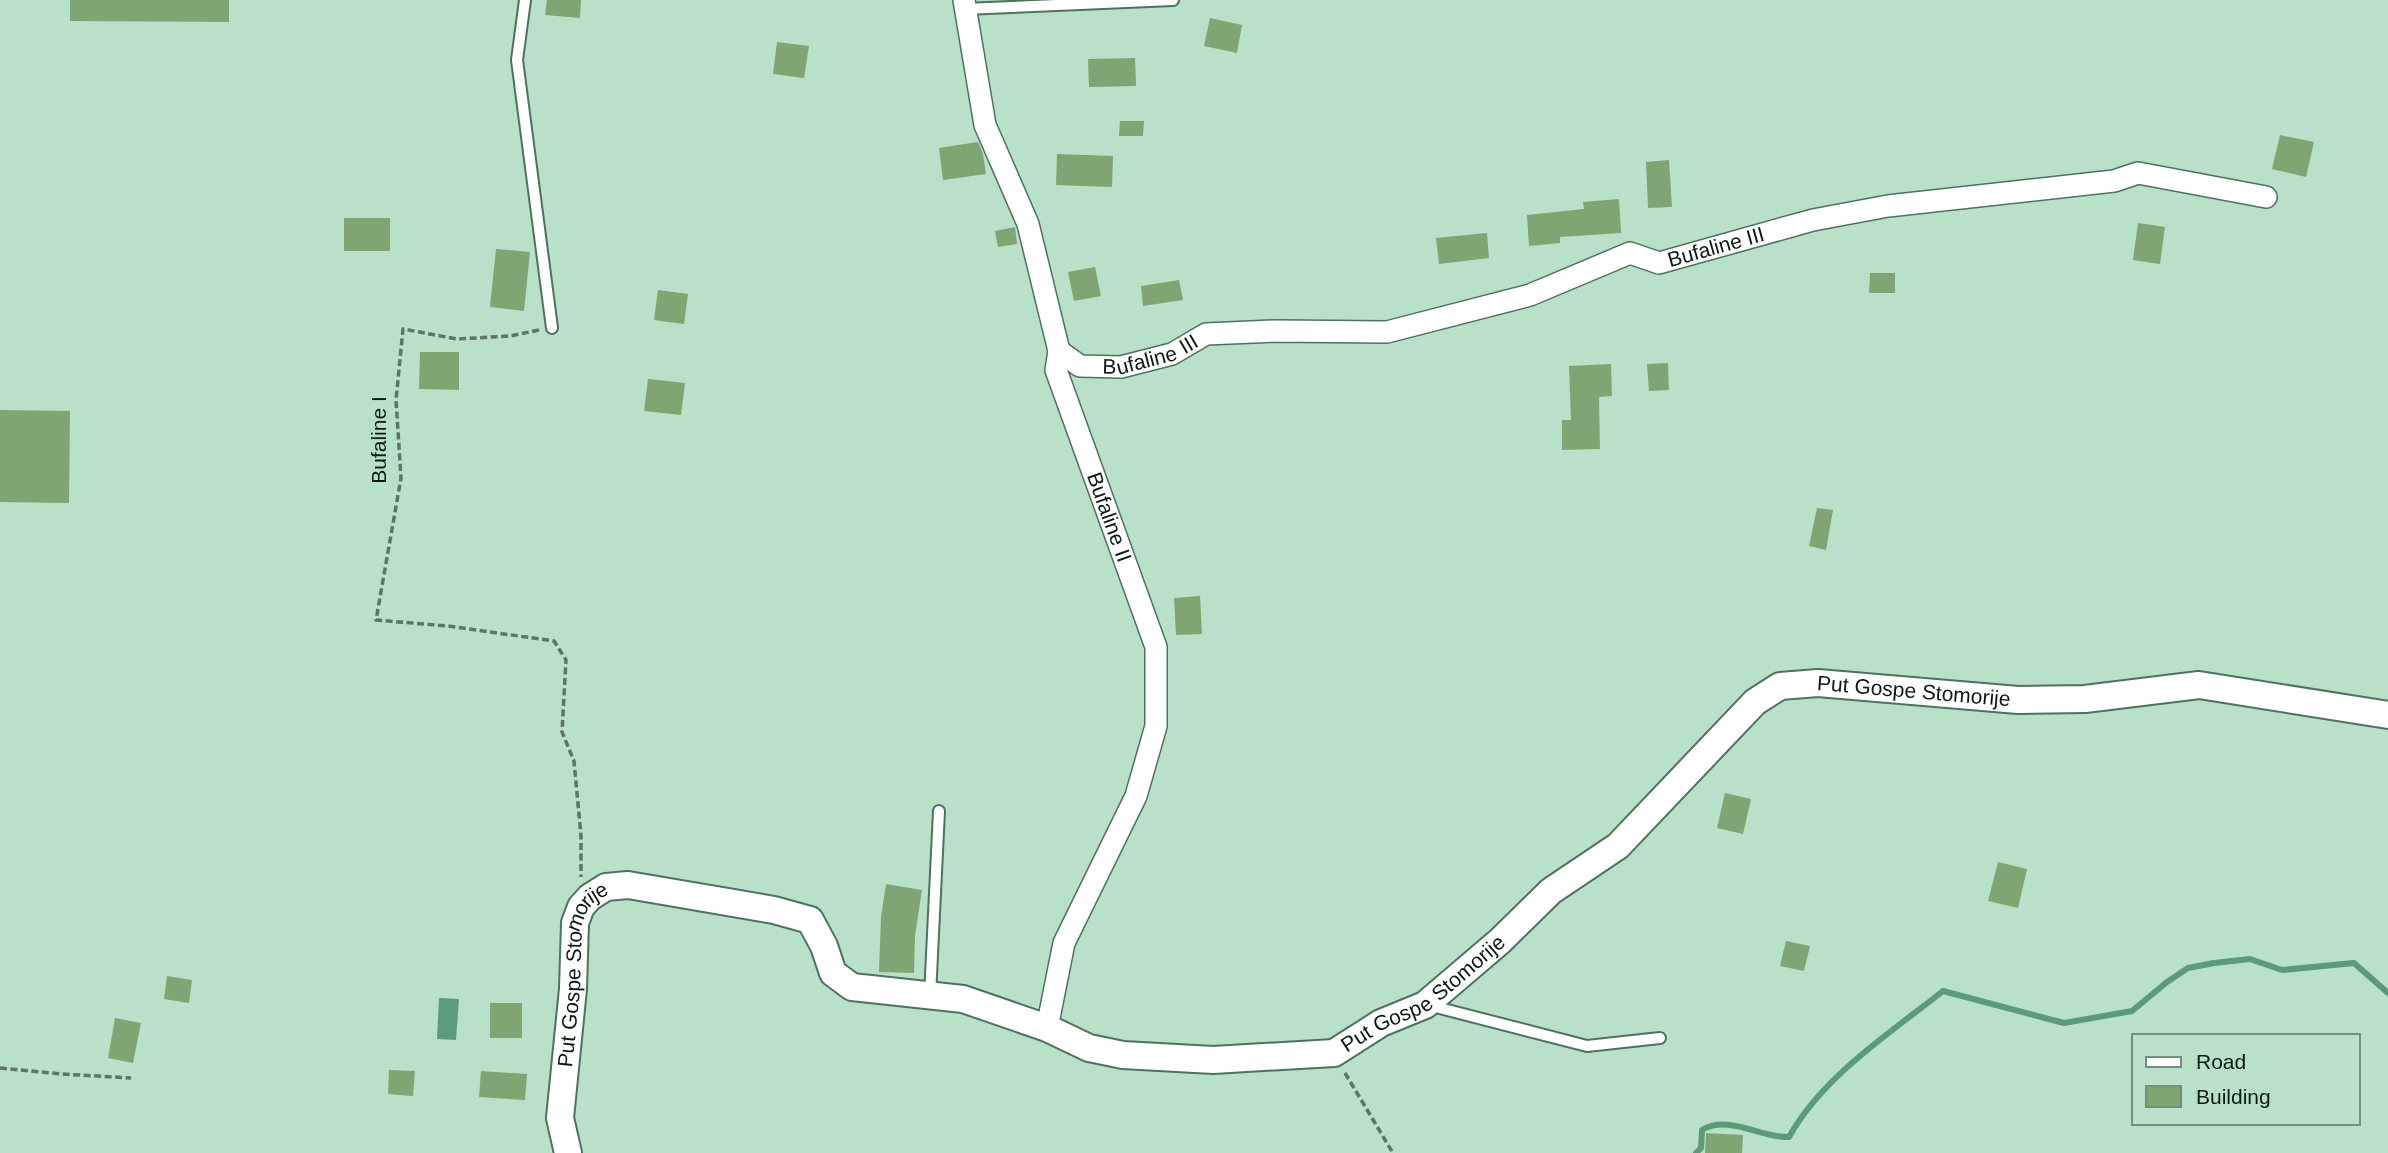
<svg xmlns="http://www.w3.org/2000/svg" width="2388" height="1153" font-family="Arial,sans-serif">
	<style>
		.water { fill: #5c9b78 }
		.lines { fill: none; stroke-linecap: round; stroke-linejoin: round }
		.stream { stroke: #5c9b78; stroke-width: 6 }
		.building { fill: #7ea572 }
		.service-casing { stroke: #4e725d; stroke-width: 14 }
		.minor-casing { stroke: #4e725d; stroke-width: 24 }
		.tertiary-casing { stroke: #4e725d; stroke-width: 30 }
		.path { stroke: #5b7566; stroke-width: 3.5; stroke-dasharray: 7 3.5; stroke-linecap: butt }
		.service { stroke: #fff; stroke-width: 10 }
		.minor { stroke: #fff; stroke-width: 21 }
		.tertiary { stroke: #fff; stroke-width: 26 }
		.labels { text-anchor: middle; stroke-width: 5; stroke-linejoin: round; paint-order: stroke }
		.street-label { font-size: 21px; fill: #0a1911; stroke: #b9e0c8 }
	</style>
	<rect width="100%" height="100%" fill="#b9e0c8"/>
	<path class="water" d="M439,998L459,999L456,1040L437,1039Z"/>
	<g class="lines">
		<path class="stream" d="M1696,1153L1701,1148L1702,1130C1728,1114 1761,1138 1789,1137C1823,1076 1889,1034 1943,991L2064,1023L2132,1011L2167,982L2188,968L2214,963L2250,959L2282,970L2354,963L2388,993"/>
	</g>
	<path class="building" d="M70,0H229V22L70,21Z
		M547,0H581L580,18L545,15Z
		M1210,18L1242,25L1237,53L1204,46Z
		M777,42L809,46L804,78L773,74Z
		M1135,58L1136,86L1089,87L1088,59Z
		M1120,121H1144L1143,136H1119Z
		M2280,135L2314,142L2306,177L2272,169Z
		M978,142L983,154L986,174L943,180L939,148Z
		M1057,154L1113,156L1112,187L1056,185Z
		M1669,160L1672,207L1648,208L1646,162Z
		M1619,199L1621,233L1560,237V243L1529,246L1527,215L1584,209L1583,202Z
		M344,218H390V251H344Z
		M2138,223L2165,227L2160,264L2133,260Z
		M1015,227L1017,244L998,247L995,231Z
		M1487,233L1489,258L1439,264L1436,238Z
		M496,249L530,252L524,311L490,307Z
		M1095,267L1101,296L1074,301L1068,272Z
		M1870,273H1895V293H1869Z
		M1179,280L1183,300L1143,306L1141,286Z
		M658,290L688,294L684,324L654,320Z
		M420,352H459V390L419,389Z
		M1668,363L1669,390L1649,391L1647,364Z
		M1611,364L1612,396L1599,397L1600,449L1562,450V420H1571L1569,366Z
		M648,379L685,383L681,415L644,411Z
		M0,410L70,411L69,503L0,502Z
		M1817,508L1833,510L1826,550L1809,546Z
		M1200,596L1202,634L1176,635L1174,598Z
		M1725,793L1751,799L1743,834L1717,828Z
		M1998,862L2027,869L2018,908L1988,901Z
		M886,884L922,890L915,936L914,973L879,972L881,917Z
		M1786,941L1810,946L1804,971L1780,966Z
		M167,976L192,980L189,1003L164,999Z
		M490,1003H522V1038H490Z
		M115,1018L141,1023L133,1063L108,1058Z
		M389,1070L415,1071L413,1096L388,1094Z
		M481,1071L527,1074L525,1100L479,1097Z
		M1706,1133L1743,1135L1742,1153H1705Z"/>
	<g class="lines">
		<defs>
			<path id="service" d="M525,0L517,60L552,328
				M964,9L1173,0
				M930,996L939,811
				M1428,1005L1587,1046L1660,1038"/>
			<g id="minor">
				<path id="s1" d="M964,0L985,125L1028,224L1059,351L1056,370L1156,647V726L1136,796L1064,943L1047,1028"/>
				<path id="s2" d="M1059,351L1080,366L1121,367L1172,354L1206,334L1275,331L1387,332L1530,295L1630,253L1659,263L1813,220L1888,206L2114,181L2138,173L2266,197"/>
			</g>
			<g id="tertiary">
				<path id="s3" d="M568,1153L560,1118L573,989L575,923L581,907L590,897L606,887L628,885L774,910L810,920L824,946L833,973L852,987L963,999L1047,1028L1089,1048L1123,1055L1213,1060L1334,1053L1381,1023L1425,1005L1500,941L1551,891L1618,846L1755,702L1780,686L1818,683L2018,700L2085,699L2199,685L2388,715"/>
			</g>
		</defs>
		<use href="#service" class="service-casing"/>
		<use href="#minor" class="minor-casing"/>
		<use href="#tertiary" class="tertiary-casing"/>
		<path class="path" d="M539,330L510,336L457,339L403,329L396,400L401,478L376,620L448,626L554,641L566,660L562,732L574,761L581,836V877
			M0,1068L62,1074L131,1078
			M1345,1073L1393,1153"/>
		<use href="#service" class="service"/>
		<use href="#minor" class="minor"/>
		<use href="#tertiary" class="tertiary"/>
	</g>
	<g class="labels">
		<g class="street-label">
			<text dy="7" stroke="none"><textPath href="#s2" startOffset="686">Bufaline III</textPath></text>
			<text dy="7" stroke="none"><textPath href="#s2" startOffset="98">Bufaline III</textPath></text>
			<text transform="translate(379 440) rotate(-90)" y="7">Bufaline I</text>
			<text dy="7" stroke="none"><textPath href="#s1" startOffset="541">Bufaline II</textPath></text>
			<text dy="7" stroke="none"><textPath href="#s3" startOffset="1780">Put Gospe Stomorije</textPath></text>
			<text dy="7" stroke="none"><textPath href="#s3" startOffset="184">Put Gospe Stomorije</textPath></text>
			<text dy="7" stroke="none"><textPath href="#s3" startOffset="1171">Put Gospe Stomorije</textPath></text>
		</g>
	</g>
	<rect x="2132" y="1034" width="228" height="91" fill="#b9e0c8" stroke="#73907f" stroke-width="2"/>
	<rect x="2146" y="1057" width="35" height="10" fill="#ffffff" stroke="#73907f" stroke-width="2"/>
	<text x="2196" y="1069" font-size="21" fill="#0a1911">Road</text>
	<rect x="2146" y="1086" width="35" height="21" fill="#7ea572" stroke="#73907f" stroke-width="2"/>
	<text x="2196" y="1104" font-size="21" fill="#0a1911">Building</text>
</svg>
